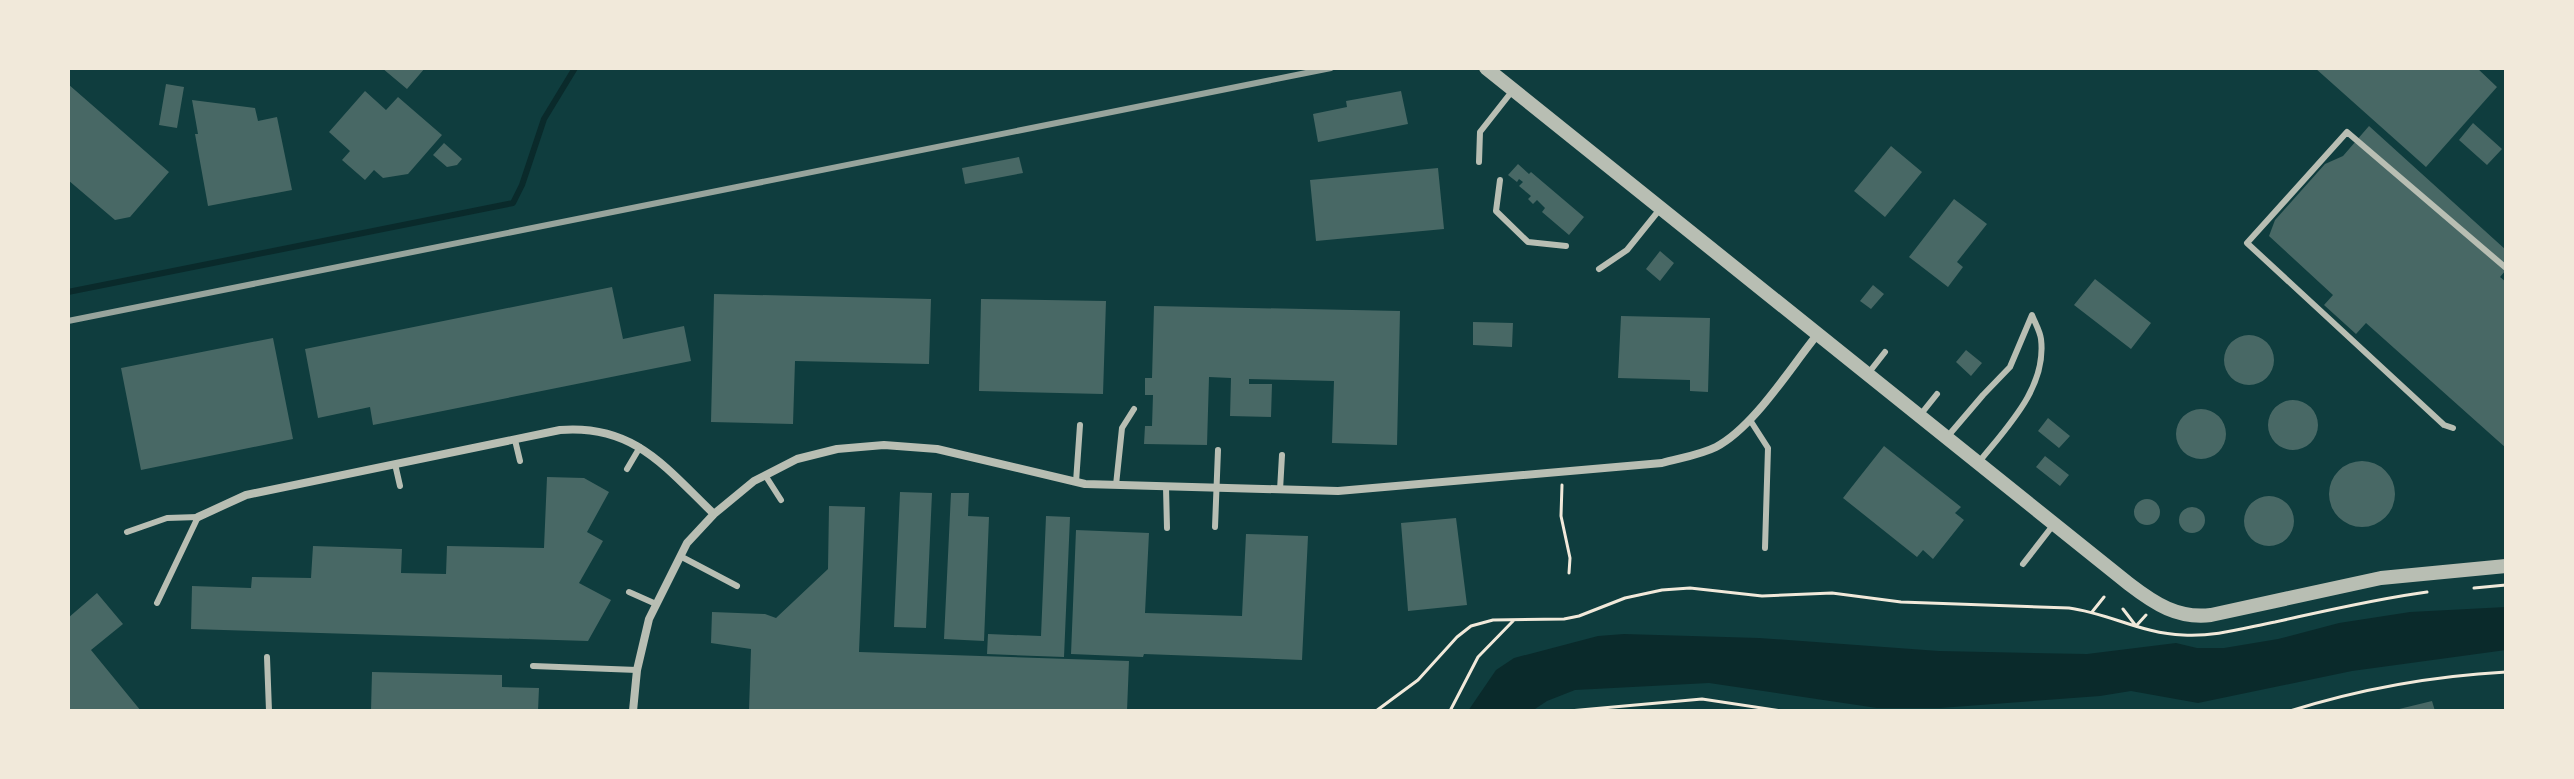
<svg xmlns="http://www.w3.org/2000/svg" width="2574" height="779" font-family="'Titillium Web',sans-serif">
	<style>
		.water { fill: #0a2a2b }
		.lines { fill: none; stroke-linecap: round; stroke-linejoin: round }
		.stream { stroke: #0a2a2b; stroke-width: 6 }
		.building { fill: #486865 }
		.path { stroke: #f1e9da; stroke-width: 3 }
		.service { stroke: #b8beb3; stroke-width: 6 }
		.minor { stroke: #b8beb3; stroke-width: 8 }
		.tertiary { stroke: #b8beb3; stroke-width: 14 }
		.rail { stroke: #97a49c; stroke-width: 6 }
	</style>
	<rect width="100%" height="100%" fill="#0f3d3e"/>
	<path class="water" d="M2506,607V650L2352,671L2198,703L2131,691L2100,696L1940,708H1877L1709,683L1575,690L1547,701L1532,711H1468L1496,670L1514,658L1598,636L1624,634L1759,638L1939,651L2087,654L2176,643L2197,648H2224L2278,639L2339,623L2410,612Z"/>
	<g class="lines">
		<path class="stream" d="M68,292L513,203L522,185L544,119L575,68"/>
	</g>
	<path class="building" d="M382,68H425L407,89Z
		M2315,68H2477L2497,87L2426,167Z
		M68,84L169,172L130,217L115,220L68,180Z
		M166,84L184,87L177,128L159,125Z
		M365,91L386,110L398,97L442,135L408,174L383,178L374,170L365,180L342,160L350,151L329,132Z
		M1401,91L1408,124L1318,142L1313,114L1347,107L1346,101Z
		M192,100L255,108L258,121L277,117L292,190L208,206L195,134H198Z
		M2473,123L2502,149L2487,165L2459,140Z
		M2369,126L2506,250V270L2500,277L2506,282V448L2366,323L2356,334L2324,305L2333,295L2269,236L2275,220L2325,164L2343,156Z
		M444,143L462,159L457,165L447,167L433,155Z
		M1891,146L1922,172L1885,217L1854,191Z
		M1019,157L1023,173L965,184L962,168Z
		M1518,164L1529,174L1531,172L1584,217L1569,235L1542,212L1545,208L1537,200L1533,204L1528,199L1531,196L1519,186L1523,182L1519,179L1517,182L1508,175Z
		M1438,168L1444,229L1316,241L1310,180Z
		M1954,199L1987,224L1957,262L1963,267L1948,287L1909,257Z
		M1660,251L1674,263L1660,281L1646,269Z
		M2095,279L2151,323L2131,349L2074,305Z
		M1873,285L1884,294L1871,309L1860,301Z
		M612,287L623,339L684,326L691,361L373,425L370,407L318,418L305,349Z
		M714,294L931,299L929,364L795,361L793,424L711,422Z
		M981,299L1106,301L1103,394L979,391Z
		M1154,306L1400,311L1397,445L1332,443L1334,381L1249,379V384H1272L1271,417L1230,416L1231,378L1209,377L1207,445L1144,444L1145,426H1152L1153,395H1145V378H1152Z
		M1621,316L1710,318L1708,392L1690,391V380L1618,378Z
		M1473,322L1513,323L1512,347L1473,345Z
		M2224 360a25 25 0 1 1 50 0a25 25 0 1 1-50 0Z
		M273,338L293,439L141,470L121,368Z
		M1966,350L1982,363L1971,376L1956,362Z
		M2268 425a25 25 0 1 1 50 0a25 25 0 1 1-50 0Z
		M2176 434a25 25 0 1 1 50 0a25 25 0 1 1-50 0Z
		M2048,418L2070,436L2059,448L2038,431Z
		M1884,446L1961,507L1955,513L1964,520L1933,559L1923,550L1917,557L1843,498Z
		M2045,456L2069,475L2060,486L2036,467Z
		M2329 494a33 33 0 1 1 66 0a33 33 0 1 1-66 0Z
		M547,477L584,478L609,492L587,532L603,541L579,583L611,600L588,641L191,629L192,586L251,588L252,577L311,578L313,546L402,549L401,573L446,574L447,546L544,548Z
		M900,492L932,493L926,628L894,627Z
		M951,493H969L968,516L989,517L984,641L944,639Z
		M2244 521a25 25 0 1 1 50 0a25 25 0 1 1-50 0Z
		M2134 512a13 13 0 1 1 26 0a13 13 0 1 1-26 0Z
		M829,506L865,507L859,652L1129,661L1127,711H749L751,649L711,643L712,612L765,614L776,618L828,569Z
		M2179 520a13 13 0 1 1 26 0a13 13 0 1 1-26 0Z
		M1046,516L1070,517L1064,657L987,654L988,634L1041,636Z
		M1456,518L1467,605L1408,611L1401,523Z
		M1076,530L1149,533L1145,613L1242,616L1246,534L1308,536L1302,660L1144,654L1143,657L1071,654Z
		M97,593L123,624L91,650L141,711H68V618Z
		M372,672L502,675V687L539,688L538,711H371Z
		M2432,701L2435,711H2395V710Z"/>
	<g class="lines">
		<path class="path" d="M1562,485L1561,516L1570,558L1569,573
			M2474,588L2506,585
			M2123,609L2136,626L2146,615
			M2092,612L2104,597
			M1376,711L1418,680L1457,637L1471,626L1493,620L1564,619L1579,616L1625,598L1662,590L1690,588L1762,596L1832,593L1901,602L2069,608C2108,613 2143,634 2183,635C2214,637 2244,628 2275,622C2325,611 2375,599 2427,592
			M1450,711L1478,657L1514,620
			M1569,711L1702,699L1781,711
			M2290,711C2360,689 2433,676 2506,672"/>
		<path class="service" d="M1479,162L1480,132L1513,90
			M1500,180L1496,211L1528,242L1566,246
			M1599,269L1627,250L1660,209
			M1867,375L1885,352
			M1921,414L1937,394
			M1750,420L1768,448L1765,548
			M2453,428L2444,425L2247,243L2347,132L2506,268
			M1948,436L1983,395L2010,367L2032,315C2035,323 2040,331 2041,339C2047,388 2006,428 1979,462
			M515,440L520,461
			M395,464L400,486
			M627,469L640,447
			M765,475L781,500
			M1076,482L1080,425
			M1116,485L1122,428L1134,409
			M1166,487L1167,528
			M1280,490L1282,455
			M1215,527L1218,450
			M127,532L167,518L198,517L157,603
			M680,556L737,586
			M2023,564L2054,524
			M629,592L656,604
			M267,657L269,711
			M533,666L637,670"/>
		<path class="minor" d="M198,517L246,495L560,430C634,424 665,467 714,514
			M633,711L637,670L649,619L687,543L714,514L754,481L797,459L837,449L884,445L937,449L1085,484L1338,491L1662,463C1680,458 1700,455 1716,447C1754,427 1790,368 1817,335"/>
		<path class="tertiary" d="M1486,68L2129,584C2155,604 2178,619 2211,615L2381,578L2506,566"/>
		<path class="rail" d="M68,321L1331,68"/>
	</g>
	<rect width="2574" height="779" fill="none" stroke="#f1e9da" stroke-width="140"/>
</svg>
